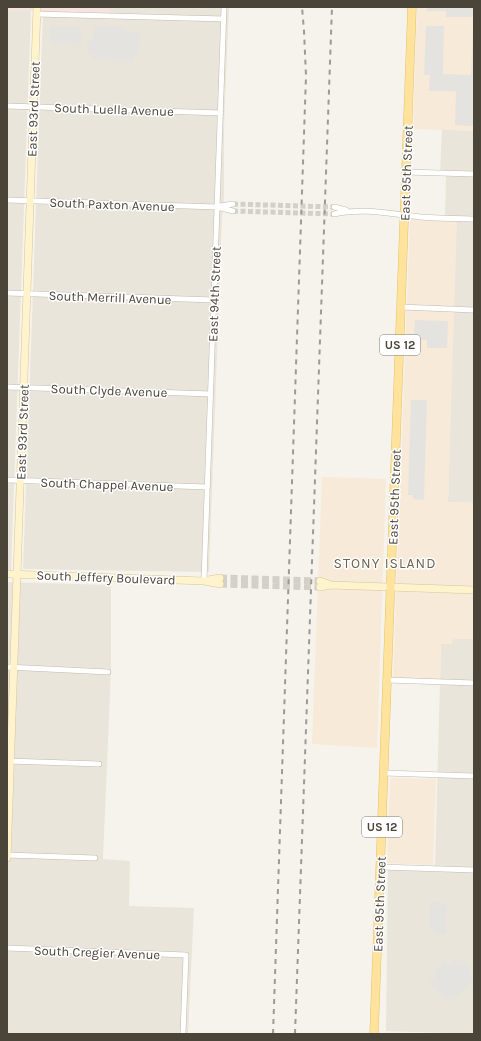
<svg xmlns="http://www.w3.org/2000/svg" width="481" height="1041" font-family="Karla,sans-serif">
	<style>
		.residential { fill: #eae5da }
		.commercial { fill: #f7ead8 }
		.medical { fill: #f6e3e0 }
		.parking { fill: #e5e3e0 }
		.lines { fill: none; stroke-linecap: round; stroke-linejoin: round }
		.street-tunnel { stroke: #d4d0c8; stroke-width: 5; stroke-dasharray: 5 2.5; stroke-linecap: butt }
		.secondary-tunnel { stroke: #d4d0c8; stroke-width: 7; stroke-dasharray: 7 3.5; stroke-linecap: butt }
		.street-casing { stroke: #c2bbae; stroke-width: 6 }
		.secondary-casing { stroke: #d6c79b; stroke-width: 8 }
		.primary-casing { stroke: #e6c16a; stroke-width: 9 }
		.street { stroke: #fff; stroke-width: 5 }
		.secondary { stroke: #fff3cd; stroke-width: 7 }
		.primary { stroke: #ffe39c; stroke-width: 8 }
		.rail { stroke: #9a9a9a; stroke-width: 2; stroke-dasharray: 5 5; stroke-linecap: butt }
		.labels { text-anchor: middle; stroke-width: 3; stroke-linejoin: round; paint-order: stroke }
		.shield { fill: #fff; stroke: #817c74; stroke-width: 1 }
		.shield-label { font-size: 12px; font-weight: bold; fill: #4b4439 }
		.street-label { font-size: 13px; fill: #4b4439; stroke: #fff }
		.neighbourhood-label { font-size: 14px; letter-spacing: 1px; fill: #6e6250; stroke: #fff }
	</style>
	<rect width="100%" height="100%" fill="#f6f3ec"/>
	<path class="residential" d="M110,7H229L224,126V197L222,218L209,572L23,569L43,11L110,13Z
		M7,10H31L11,570H7Z
		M442,129L474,131V503L448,502L453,321L445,218L446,175H440Z
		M7,582L111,585V669L103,859L130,861L129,906L194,908L188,1034H7Z
		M454,639H474V1034L386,1031L388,866L435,867L441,643Z"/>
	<path class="commercial" d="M417,7H474V131L413,129Z
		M410,218L457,219L448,502L474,503V639H454L451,644H441L440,680L393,679Z
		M322,477L386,479L377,748L312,744Z
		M390,778L436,779L433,865L387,863Z"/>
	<path class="medical" d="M7,7H110V13L7,10Z"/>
	<path class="parking" d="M427,7H474V17H446V11H427Z
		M50,25L81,27V44L50,43Z
		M94,26L125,27V31L140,32L139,55H134V61L92,59V54H87L88,40H93Z
		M426,26H444L443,74L471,75L473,28H474V125L473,126L455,125L456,91H429L430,75H424Z
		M415,320L448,321L447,348H427V340L414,339Z
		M411,400H427L424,500L413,499V495H408Z
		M429,903H447L446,934H434V930H429Z
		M455,959L459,963L463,960L471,969L468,973L474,981L453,1000L449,997L445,1000L429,983L436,976L433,972L444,961L448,965Z"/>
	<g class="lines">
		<path class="street-tunnel" d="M233,204L334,207
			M233,211L334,214"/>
		<path class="secondary-tunnel" d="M220,578L320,581
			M220,584L320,587"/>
		<defs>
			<path id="street" d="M36,14L224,19
				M7,106L221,113
				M406,172L474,174
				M7,200L217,207L233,211
				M220,206L233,204
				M334,207L346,210
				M334,214C360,208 386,213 413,216C433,219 454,218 474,219
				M7,293L214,300
				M401,307L474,310
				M7,387L211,394
				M7,480L207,487
				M204,581L224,7
				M7,667L108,672
				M387,680L474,683
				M8,761L99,764
				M384,773L474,776
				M7,855L95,858
				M381,867L474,870
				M7,948L186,955L183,1034"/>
			<path id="secondary" d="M7,574L204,581L220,584
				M208,580L220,578
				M320,581L331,585
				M320,587L331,585L474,590
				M7,858L37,7"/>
			<path id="primary" d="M374,1034L412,7"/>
		</defs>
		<use href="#street" class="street-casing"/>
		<use href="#secondary" class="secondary-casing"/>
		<use href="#primary" class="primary-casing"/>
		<use href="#street" class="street"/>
		<use href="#secondary" class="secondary"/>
		<use href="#primary" class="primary"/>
		<path class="rail" d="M273,1034L306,76L304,31L302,7
			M295,1034L332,7"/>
	</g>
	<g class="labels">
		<g class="shield">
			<rect x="380" y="335" width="40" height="20" rx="3"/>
			<rect x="362" y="817" width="40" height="20" rx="3"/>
		</g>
		<g class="shield-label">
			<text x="400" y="349">US 12</text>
			<text x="382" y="831">US 12</text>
		</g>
		<g class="street-label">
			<text transform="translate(33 109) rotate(-88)" y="5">East 93rd Street</text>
			<text transform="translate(114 109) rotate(2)" y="5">South Luella Avenue</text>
			<text transform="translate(406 173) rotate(-88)" y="5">East 95th Street</text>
			<text transform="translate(112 204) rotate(2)" y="5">South Paxton Avenue</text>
			<text transform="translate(214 294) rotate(-88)" y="5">East 94th Street</text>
			<text transform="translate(110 297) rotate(2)" y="5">South Merrill Avenue</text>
			<text transform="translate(109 390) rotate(2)" y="5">South Clyde Avenue</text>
			<text transform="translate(22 432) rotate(-88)" y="5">East 93rd Street</text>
			<text transform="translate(107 484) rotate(2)" y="5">South Chappel Avenue</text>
			<text transform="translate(394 497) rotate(-88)" y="5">East 95th Street</text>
			<text transform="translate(106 577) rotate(2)" y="5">South Jeffery Boulevard</text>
			<text transform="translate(379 904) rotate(-88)" y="5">East 95th Street</text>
			<text transform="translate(97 952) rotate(2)" y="5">South Cregier Avenue</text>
		</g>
		<g class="neighbourhood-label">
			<text x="385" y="568">STONY ISLAND</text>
		</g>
	</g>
	<rect width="481" height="1041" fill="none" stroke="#4b4439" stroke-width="16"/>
</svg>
